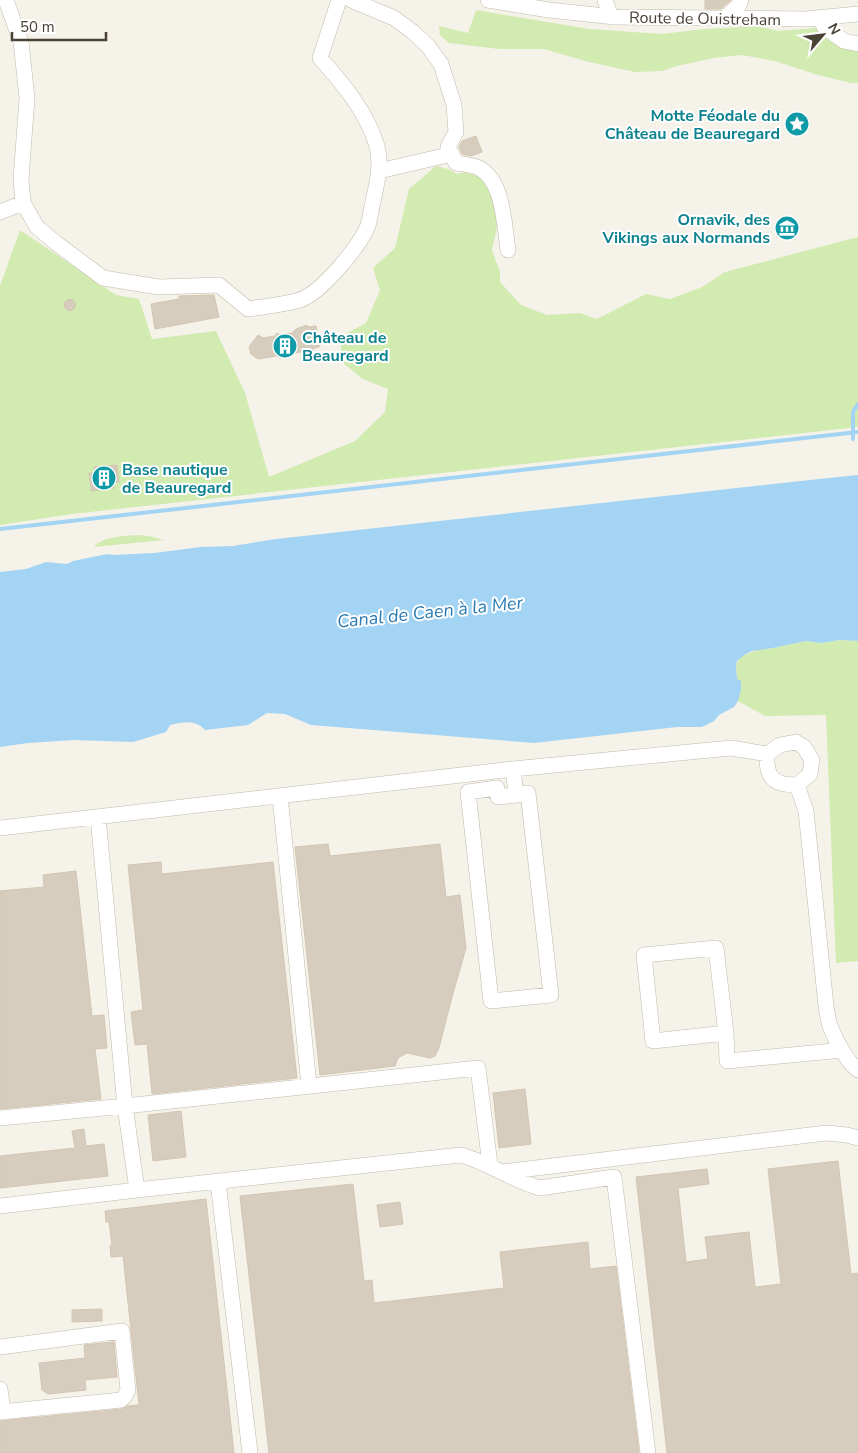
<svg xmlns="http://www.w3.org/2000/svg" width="858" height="1453" font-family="'Nunito Sans',sans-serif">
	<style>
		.green { fill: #d2ebb1 }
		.water { fill: #a4d4f4 }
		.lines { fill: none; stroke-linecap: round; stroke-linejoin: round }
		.stream { stroke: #a4d4f4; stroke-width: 4 }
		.building { fill: #d7cdbe; stroke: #d3c5b1 }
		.minor-casing { stroke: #c1b9ab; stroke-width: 16 }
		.minor { stroke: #fff; stroke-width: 15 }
		.labels { text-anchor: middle; stroke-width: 4; stroke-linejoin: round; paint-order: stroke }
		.street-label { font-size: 16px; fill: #4a4237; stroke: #fff }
		.culture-label { font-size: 16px; font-weight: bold; fill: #0d838f; stroke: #fff; text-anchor: end }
		.water-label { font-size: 18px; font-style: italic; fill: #2a7ab2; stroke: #fff }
	</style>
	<rect width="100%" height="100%" fill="#f5f2ea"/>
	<path class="green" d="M476,10L589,29L662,34L704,29L745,27H762L778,31L815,28L858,51V83H851L818,75L775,61L742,55L714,58L677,66L662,71L635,72L585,61L544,49H499L449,43L440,35L439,26L468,33Z
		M436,166L448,169L457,174L465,172L483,178L489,186L498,218L496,232L492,250L500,272V282L521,305L547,315L580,313L597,319L646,294L670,299L702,287L725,272L858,237V427L72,514L0,525V286L20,230L116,295L139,299L152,339L216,331L245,393L269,477L355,441L385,412L388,389L363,379L344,364L339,337L366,323L380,290L373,268L395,248L409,189Z
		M138,535L149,536L164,540L94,547C103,536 125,536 138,535Z
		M839,640L858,641V961L836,963L826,715L765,716L738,701L741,690L737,679L736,667L739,658L744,655L760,649L773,648L806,641L822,643Z"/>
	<path class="water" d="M858,475V641L839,640L822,643L806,641L773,648L752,651L744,655L737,661L736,667L737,679L741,681V690L738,701L734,707L719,715L714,721L702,727H677L534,743L311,725L285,714L267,713L248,725L205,730C195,719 184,722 170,725L166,732L133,742L74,740L28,743L0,747V572L26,569L46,562L67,564L73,561L107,554L114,555L154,553L201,547L233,546L276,539L819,479Z"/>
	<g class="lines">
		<path class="stream" d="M853,439V412L858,404
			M0,529L858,432"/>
	</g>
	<path class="building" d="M705,0H731L721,9H705Z
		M476,136L482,152L471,156L462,154L459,147L462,141Z
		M214,295L219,317L155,329L151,304L179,299V296Z
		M64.5 305a5.5 5.5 0 1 1 11 0a5.5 5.5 0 1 1-11 0Z
		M307,325V327L316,326L320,345L319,347L314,348L310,355L306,356L300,352L286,354L284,357L280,358L277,356L258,359L251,354L249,347L258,335L263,338L275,336L277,333L280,335L292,333L296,329Z
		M117,465L119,482L113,483L114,488L91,491L89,473H95L94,467Z
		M328,844L330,856L440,844L446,897L460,895L466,948L452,997L439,1048L435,1056L430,1058L407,1053L398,1058L395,1066L320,1075L295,847Z
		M161,862L162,874L273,862L297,1078L152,1094L147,1044L135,1045L131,1012L143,1010L128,865Z
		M76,871L92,1016L104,1015L107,1048L95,1049L101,1099L0,1109V891L44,887L43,875Z
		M525,1089L531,1144L499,1148L493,1093Z
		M181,1111L186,1157L153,1161L148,1115Z
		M84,1129L86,1146L104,1144L108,1176L0,1188V1156L75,1148L72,1131Z
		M838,1161L851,1274L858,1273V1453H667L636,1177L707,1169L709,1184L678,1188L686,1262L708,1259L705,1237L749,1232L755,1287L781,1284L768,1169Z
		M353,1184L364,1281L372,1280L374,1303L504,1288L500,1252L588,1242L590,1269L616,1266L639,1453H269L240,1196Z
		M206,1199L234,1453H0V1421L122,1409L128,1406L139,1405L123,1256L111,1257L110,1246L112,1245L109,1222H106L105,1211Z
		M400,1202L403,1224L380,1227L377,1205Z
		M102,1309V1321L72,1322V1310Z
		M114,1342L117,1377L85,1380L86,1390L48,1394L42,1390L39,1363L85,1358L84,1345Z"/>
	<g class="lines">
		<defs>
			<path id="minor" d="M6,0L21,42L27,98L21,179L23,203L37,227L56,243L103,278L159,287L219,285L248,309C263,307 286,304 300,300C322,292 357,249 367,228C370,222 370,213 372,206C376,187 382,167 377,146C367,112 343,84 320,58L339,0
				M351,0L394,18L413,32L428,46L441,64L454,105L456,132L448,147L456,163C463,164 473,165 479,168C504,181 504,225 508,250
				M488,0L549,10L615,17L806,19L858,14
				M605,0L611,17
				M725,18L739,5L741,0
				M821,18L824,27L844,41L858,44
				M379,171L452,154
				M0,212L23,203
				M796,742L804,747L812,760L810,774L797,785C773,785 766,778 767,754L780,745Z
				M513,769L516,795L528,793L551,995L491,1001L468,792L497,788L498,797L516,795
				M797,785L806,811L826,1006C827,1013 828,1020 830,1026C835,1039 847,1062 858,1070
				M280,796L309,1086
				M98,817L125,1106L478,1068L490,1165
				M0,828L513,769L731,748L767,754
				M716,948L726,1033L653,1041L644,955Z
				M726,1033L727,1061L833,1051L841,1049
				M0,1118L125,1106L137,1190L0,1206
				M503,1172L826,1133L847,1135L858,1138
				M218,1182L250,1453
				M137,1190L461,1155C490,1163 513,1181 540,1188L614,1177L648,1453
				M0,1347L122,1331L128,1390L125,1396L121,1400L0,1412
				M0,1389L3,1412"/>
		</defs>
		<use href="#minor" class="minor-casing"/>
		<use href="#minor" class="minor"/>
	</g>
	<defs>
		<symbol id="sight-disc" viewBox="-11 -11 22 22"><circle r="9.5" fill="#0f9aa8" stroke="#fff"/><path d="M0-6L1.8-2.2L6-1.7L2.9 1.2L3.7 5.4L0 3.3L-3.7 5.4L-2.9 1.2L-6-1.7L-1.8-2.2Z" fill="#fff"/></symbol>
		<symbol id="museum-disc" viewBox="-11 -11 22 22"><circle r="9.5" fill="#0f9aa8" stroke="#fff"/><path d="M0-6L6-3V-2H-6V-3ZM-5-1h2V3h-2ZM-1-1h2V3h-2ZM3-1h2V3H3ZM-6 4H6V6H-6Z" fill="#fff"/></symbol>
		<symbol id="building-disc" viewBox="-11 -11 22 22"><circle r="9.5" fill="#0f9aa8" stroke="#fff"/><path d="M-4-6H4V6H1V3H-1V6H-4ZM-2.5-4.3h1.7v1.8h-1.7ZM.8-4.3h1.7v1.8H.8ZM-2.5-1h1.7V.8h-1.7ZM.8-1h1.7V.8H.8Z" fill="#fff"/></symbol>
	</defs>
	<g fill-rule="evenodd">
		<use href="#sight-disc" x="783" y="110" width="28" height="28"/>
		<use href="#museum-disc" x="773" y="214" width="28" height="28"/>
		<use href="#building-disc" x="271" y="332" width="28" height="28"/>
		<use href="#building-disc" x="90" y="464" width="28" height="28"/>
	</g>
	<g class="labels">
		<g class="street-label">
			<text transform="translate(705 18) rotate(1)" y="6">Route de Ouistreham</text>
		</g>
		<g class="culture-label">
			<text x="780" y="121">Motte Féodale du<tspan x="780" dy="18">Château de Beauregard</tspan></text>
			<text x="770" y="225">Ornavik, des<tspan x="770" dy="18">Vikings aux Normands</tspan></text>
			<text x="302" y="343" text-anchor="start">Château de<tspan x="302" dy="18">Beauregard</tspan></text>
			<text x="122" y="475" text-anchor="start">Base nautique<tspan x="122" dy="18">de Beauregard</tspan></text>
		</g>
		<g class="water-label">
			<text transform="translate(430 612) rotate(-6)" y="6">Canal de Caen à la Mer</text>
		</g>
	</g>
	<g transform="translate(823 35) rotate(62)" stroke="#ffffff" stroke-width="4" paint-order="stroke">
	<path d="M0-4L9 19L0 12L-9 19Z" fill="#4a4237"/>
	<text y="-8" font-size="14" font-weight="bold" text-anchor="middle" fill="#4a4237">N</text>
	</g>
	<path d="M12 32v8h94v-8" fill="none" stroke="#4a4237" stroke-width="2.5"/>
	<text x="20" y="32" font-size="15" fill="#4a4237" stroke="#ffffff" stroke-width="4" paint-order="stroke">50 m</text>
</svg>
